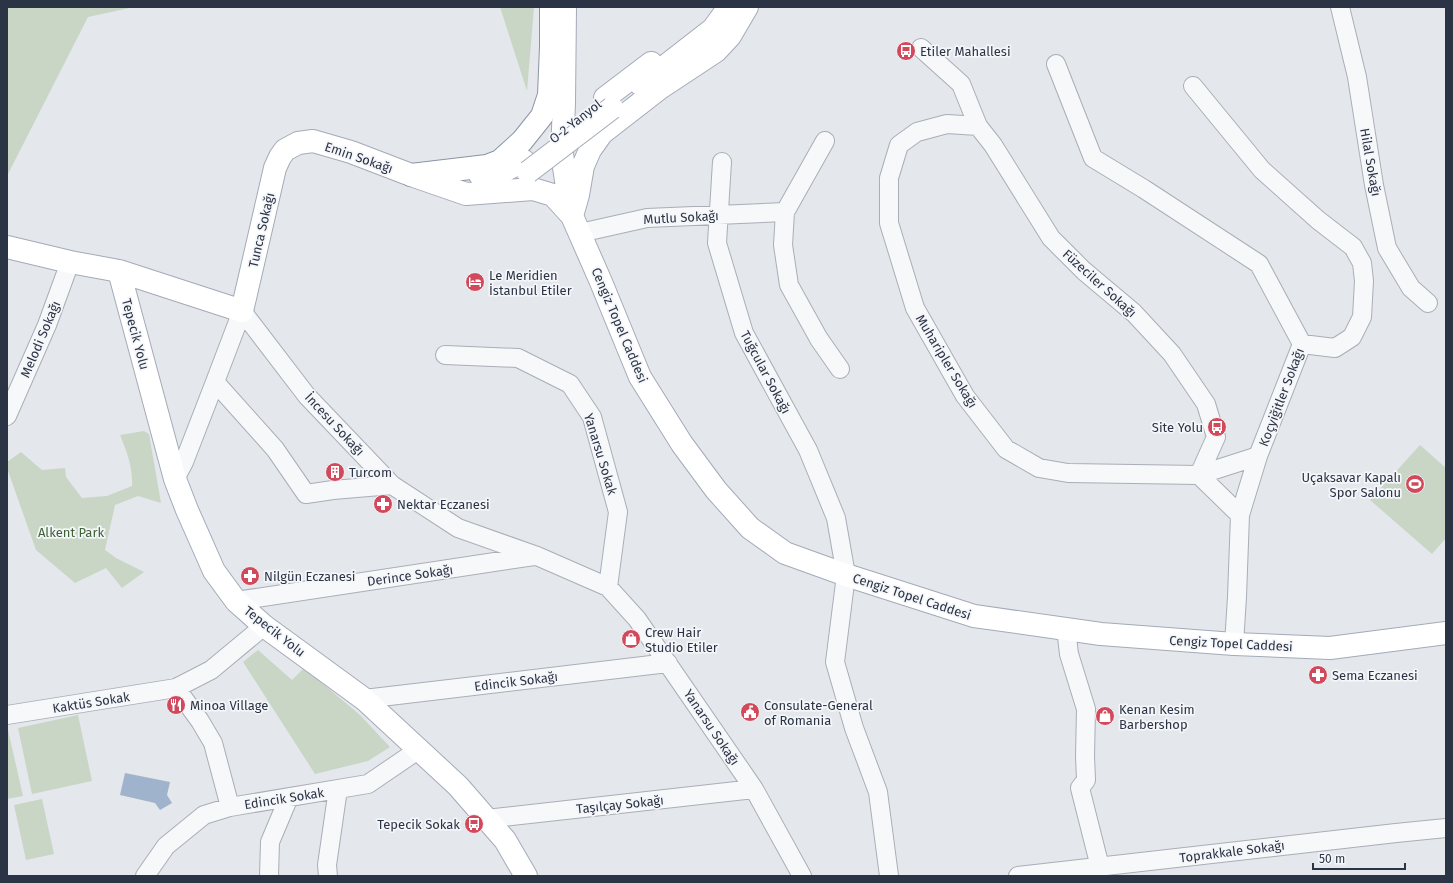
<svg xmlns="http://www.w3.org/2000/svg" width="1453" height="883" font-family="'Fira Sans',sans-serif">
	<style>
		.green { fill: #c9d6c5 }
		.water { fill: #9fb4cc }
		.lines { fill: none; stroke-linecap: round; stroke-linejoin: round }
		.minor-casing { stroke: #a9aeb7; stroke-width: 20 }
		.major-casing { stroke: #a3abb8; stroke-width: 24 }
		.highway-casing { stroke: #8b94a3; stroke-width: 24 }
		.minor { stroke: #f7f8fa; stroke-width: 18 }
		.major { stroke: #fff; stroke-width: 22 }
		.highway { stroke: #fff; stroke-width: 22 }
		.major-bridge-casing { stroke: #a3abb8; stroke-width: 24; stroke-linecap: butt }
		.major-bridge { stroke: #fff; stroke-width: 22 }
		.labels { text-anchor: middle; stroke-width: 3.5; stroke-linejoin: round; paint-order: stroke }
		.poi-label { font-size: 13px; fill: #2b3445; stroke: #f4f6f9; text-anchor: start }
		.street-label { font-size: 13px; fill: #2b3445; stroke: #f4f6f9 }
		.park-label { font-size: 13px; fill: #3f6138; stroke: #f4f6f9 }
	</style>
	<rect width="100%" height="100%" fill="#e4e7ec"/>
	<path class="green" d="M7,7H134L88,17L7,176Z
		M500,7H534L527,91Z
		M144,431L149,434L161,503L138,496L115,505L105,550L116,558L144,572L122,588L106,568L75,583L36,550L7,468V462L21,452L42,470L65,468L66,477L82,498L107,496L132,486C133,468 127,452 120,435Z
		M1420,445L1446,468V538L1432,554L1370,500Z
		M258,650L292,680L304,668L360,715L390,747L368,761L315,774L243,662Z
		M78,715L92,781L32,794L18,728Z
		M7,730H8L23,796L7,799Z
		M42,799L54,854L26,860L14,805Z"/>
	<path class="water" d="M125,773L170,782L167,795L172,803L160,810L155,803L120,795Z"/>
	<g class="lines">
		<defs>
			<path id="minor" d="M1340,7L1357,77L1374,185L1387,248L1411,288L1428,303
				M921,48L961,84L978,126L993,145L1051,238L1084,271L1134,313L1172,354L1206,404L1216,437L1199,475L1258,456
				M1056,64L1093,158L1144,189L1259,264L1302,344L1258,456L1240,515L1237,597L1234,644
				M1193,86L1262,170L1318,220L1353,247L1362,263L1364,281L1362,317L1352,337L1335,348L1302,344
				M978,126L947,124L917,132L899,145L889,178V223L915,308L965,396L1006,449L1039,468L1068,473L1199,475L1240,515
				M825,141L785,212L783,245L789,285L819,339L840,369
				M722,162L717,243L744,333L808,450L836,518L846,575L835,662L854,728L878,792L889,876
				M580,233L647,218L785,212
				M242,311L307,396L392,485L458,528L537,556L608,587L637,619L754,789L802,876
				M242,311L215,382L275,449L306,494L333,490L392,485
				M445,355L518,358L570,384L592,417L618,512L608,587
				M7,416L47,325L70,262
				M175,479L184,462L215,382
				M236,601L534,556
				M1066,629L1069,654L1086,709L1085,756L1086,780L1080,788L1100,867L1101,876
				M176,688L200,721L213,743L230,807
				M364,699L668,663
				M7,715L176,688L211,670L264,626
				M486,819L754,789
				M145,876L166,846L204,815L230,807L368,784L418,750
				M269,876L270,842L289,797
				M328,876L327,865L338,789
				M1018,876L1396,833L1446,828"/>
			<path id="major" d="M565,7L564,103L562,154L570,207
				M641,85L713,29L729,7
				M605,98L651,63
				M480,175L499,173L524,161
				M572,216L578,195L583,166L590,150L602,133L660,88L716,51L730,36L747,7
				M7,247L70,262L119,271L242,311L275,168L280,157L285,150L298,143L313,141L351,152L411,175L466,194L533,189L553,195L572,216L601,282L640,377L682,444L716,490L750,528L785,553L846,575L974,616L1101,634L1234,644L1330,648L1446,633
				M119,271L175,479L187,510L214,571L236,601L264,626L364,699L458,786L505,840L526,876"/>
			<path id="highway" d="M411,175L487,166L500,161L522,141L542,116L549,95L551,47V7"/>
		</defs>
		<use href="#minor" class="minor-casing"/>
		<use href="#major" class="major-casing"/>
		<use href="#highway" class="highway-casing"/>
		<use href="#minor" class="minor"/>
		<use href="#major" class="major"/>
		<use href="#highway" class="highway"/>
		<defs>
			<path id="major-bridge" d="M528,172L612,108"/>
		</defs>
		<use href="#major-bridge" class="major-bridge-casing"/>
		<use href="#major-bridge" class="major-bridge"/>
	</g>
	<defs>
		<symbol id="bus-disc" viewBox="-11 -11 22 22"><circle r="9.5" fill="#d1495b" stroke="#f4f6f9"/><path d="M-5-6H5V4H4V6H2V4H-2V6H-4V4H-5ZM-3.5-4V0h7V-4ZM-3.5 1.2v1.5H-2V1.2ZM2 1.2v1.5H3.5V1.2Z" fill="#fff"/></symbol>
		<symbol id="hotel-disc" viewBox="-11 -11 22 22"><circle r="9.5" fill="#d1495b" stroke="#f4f6f9"/><path d="M-6-4.5h1.5V1H6V5H4.5V3h-9V5H-6ZM-4 0a1.8 1.8 0 1 1 3.6 0ZM.5 0V-2.5h3Q6-2.5 6 0Z" fill="#fff"/></symbol>
		<symbol id="building-disc" viewBox="-11 -11 22 22"><circle r="9.5" fill="#d1495b" stroke="#f4f6f9"/><path d="M-4-6H4V6H1V3H-1V6H-4ZM-2.5-4.3h1.7v1.8h-1.7ZM.8-4.3h1.7v1.8H.8ZM-2.5-1h1.7V.8h-1.7ZM.8-1h1.7V.8H.8Z" fill="#fff"/></symbol>
		<symbol id="stadium-disc" viewBox="-11 -11 22 22"><circle r="9.5" fill="#d1495b" stroke="#f4f6f9"/><path d="M0-5a6.5 5 0 1 0 0 10a6.5 5 0 1 0 0-10ZM-3.5-1.8h7v3.6h-7Z" fill="#fff"/></symbol>
		<symbol id="pharmacy-disc" viewBox="-11 -11 22 22"><circle r="9.5" fill="#d1495b" stroke="#f4f6f9"/><path d="M-2-6h4v4h4v4h-4v4h-4v-4h-4v-4h4Z" fill="#fff"/></symbol>
		<symbol id="shop-disc" viewBox="-11 -11 22 22"><circle r="9.5" fill="#d1495b" stroke="#f4f6f9"/><path d="M-5-2.5h2.3a2.7 3.5 0 0 1 5.4 0H5L5.5 6h-11ZM-1.5-2.5h3a1.5 2.3 0 0 0-3 0Z" fill="#fff"/></symbol>
		<symbol id="restaurant-disc" viewBox="-11 -11 22 22"><circle r="9.5" fill="#d1495b" stroke="#f4f6f9"/><path d="M-5-6h1v4h1v-4h1v4h1v-4h1v5L-1.5 .5V6h-2V.5L-5-1ZM5-6V6H3V1.5H1.5Q1.5-4 5-6Z" fill="#fff"/></symbol>
		<symbol id="civic-disc" viewBox="-11 -11 22 22"><circle r="9.5" fill="#d1495b" stroke="#f4f6f9"/><path d="M-.6-6.5H3V-4.5H.6V-3L4-1V1h2V6H-6V1h2V-1L-.6-3ZM-1.2 2.5V6h2.4V2.5Z" fill="#fff"/></symbol>
	</defs>
	<g fill-rule="evenodd">
		<use href="#bus-disc" x="895" y="40" width="22" height="22"/>
		<use href="#hotel-disc" x="464" y="271" width="22" height="22"/>
		<use href="#bus-disc" x="1206" y="416" width="22" height="22"/>
		<use href="#building-disc" x="324" y="461" width="22" height="22"/>
		<use href="#stadium-disc" x="1404" y="473" width="22" height="22"/>
		<use href="#pharmacy-disc" x="372" y="493" width="22" height="22"/>
		<use href="#pharmacy-disc" x="239" y="565" width="22" height="22"/>
		<use href="#shop-disc" x="620" y="628" width="22" height="22"/>
		<use href="#pharmacy-disc" x="1307" y="664" width="22" height="22"/>
		<use href="#restaurant-disc" x="165" y="694" width="22" height="22"/>
		<use href="#civic-disc" x="739" y="701" width="22" height="22"/>
		<use href="#shop-disc" x="1094" y="705" width="22" height="22"/>
		<use href="#bus-disc" x="463" y="813" width="22" height="22"/>
	</g>
	<g class="labels">
		<g class="poi-label">
			<text x="920" y="56">Etiler Mahallesi</text>
			<text x="489" y="280">Le Meridien<tspan x="489" dy="15">İstanbul Etiler</tspan></text>
			<text x="1203" y="432" text-anchor="end">Site Yolu</text>
			<text x="349" y="477">Turcom</text>
			<text x="1401" y="482" text-anchor="end">Uçaksavar Kapalı<tspan x="1401" dy="15">Spor Salonu</tspan></text>
			<text x="397" y="509">Nektar Eczanesi</text>
			<text x="264" y="581">Nilgün Eczanesi</text>
			<text x="645" y="637">Crew Hair<tspan x="645" dy="15">Studio Etiler</tspan></text>
			<text x="1332" y="680">Sema Eczanesi</text>
			<text x="190" y="710">Minoa Village</text>
			<text x="764" y="710">Consulate-General<tspan x="764" dy="15">of Romania</tspan></text>
			<text x="1119" y="714">Kenan Kesim<tspan x="1119" dy="15">Barbershop</tspan></text>
			<text x="460" y="829" text-anchor="end">Tepecik Sokak</text>
		</g>
		<g class="street-label">
			<text transform="translate(575 121) rotate(-38)" y="5">O-2 Yanyol</text>
			<text transform="translate(359 157) rotate(19)" y="5">Emin Sokağı</text>
			<text transform="translate(1371 162) rotate(80)" y="5">Hilal Sokağı</text>
			<text transform="translate(681 217) rotate(-3)" y="5">Mutlu Sokağı</text>
			<text transform="translate(261 230) rotate(-77)" y="5">Tunca Sokağı</text>
			<text transform="translate(1100 283) rotate(42)" y="5">Füzeciler Sokağı</text>
			<text transform="translate(620 325) rotate(67)" y="5">Cengiz Topel Caddesi</text>
			<text transform="translate(136 334) rotate(75)" y="5">Tepecik Yolu</text>
			<text transform="translate(40 339) rotate(-67)" y="5">Melodi Sokağı</text>
			<text transform="translate(947 361) rotate(59)" y="5">Muharipler Sokağı</text>
			<text transform="translate(766 372) rotate(62)" y="5">Tuğcular Sokağı</text>
			<text transform="translate(1281 397) rotate(-69)" y="5">Koçyiğitler Sokağı</text>
			<text transform="translate(335 424) rotate(47)" y="5">İncesu Sokağı</text>
			<text transform="translate(601 454) rotate(73)" y="5">Yanarsu Sokak</text>
			<text transform="translate(410 575) rotate(-8)" y="5">Derince Sokağı</text>
			<text transform="translate(912 596) rotate(18)" y="5">Cengiz Topel Caddesi</text>
			<text transform="translate(275 631) rotate(38)" y="5">Tepecik Yolu</text>
			<text transform="translate(1231 643) rotate(3)" y="5">Cengiz Topel Caddesi</text>
			<text transform="translate(516 681) rotate(-7)" y="5">Edincik Sokağı</text>
			<text transform="translate(91 702) rotate(-9)" y="5">Kaktüs Sokak</text>
			<text transform="translate(712 727) rotate(56)" y="5">Yanarsu Sokağı</text>
			<text transform="translate(284 798) rotate(-9)" y="5">Edincik Sokak</text>
			<text transform="translate(620 804) rotate(-6)" y="5">Taşılçay Sokağı</text>
			<text transform="translate(1232 851) rotate(-7)" y="5">Toprakkale Sokağı</text>
		</g>
		<g class="park-label">
			<text x="71" y="537">Alkent Park</text>
		</g>
	</g>
	<rect width="1453" height="883" fill="none" stroke="#2b3445" stroke-width="16"/>
	<path d="M1313 863v6h92v-6" fill="none" stroke="#2b3445" stroke-width="2"/>
	<text x="1319" y="863" font-size="12" fill="#2b3445" stroke="#f4f6f9" stroke-width="3" paint-order="stroke">50 m</text>
</svg>
